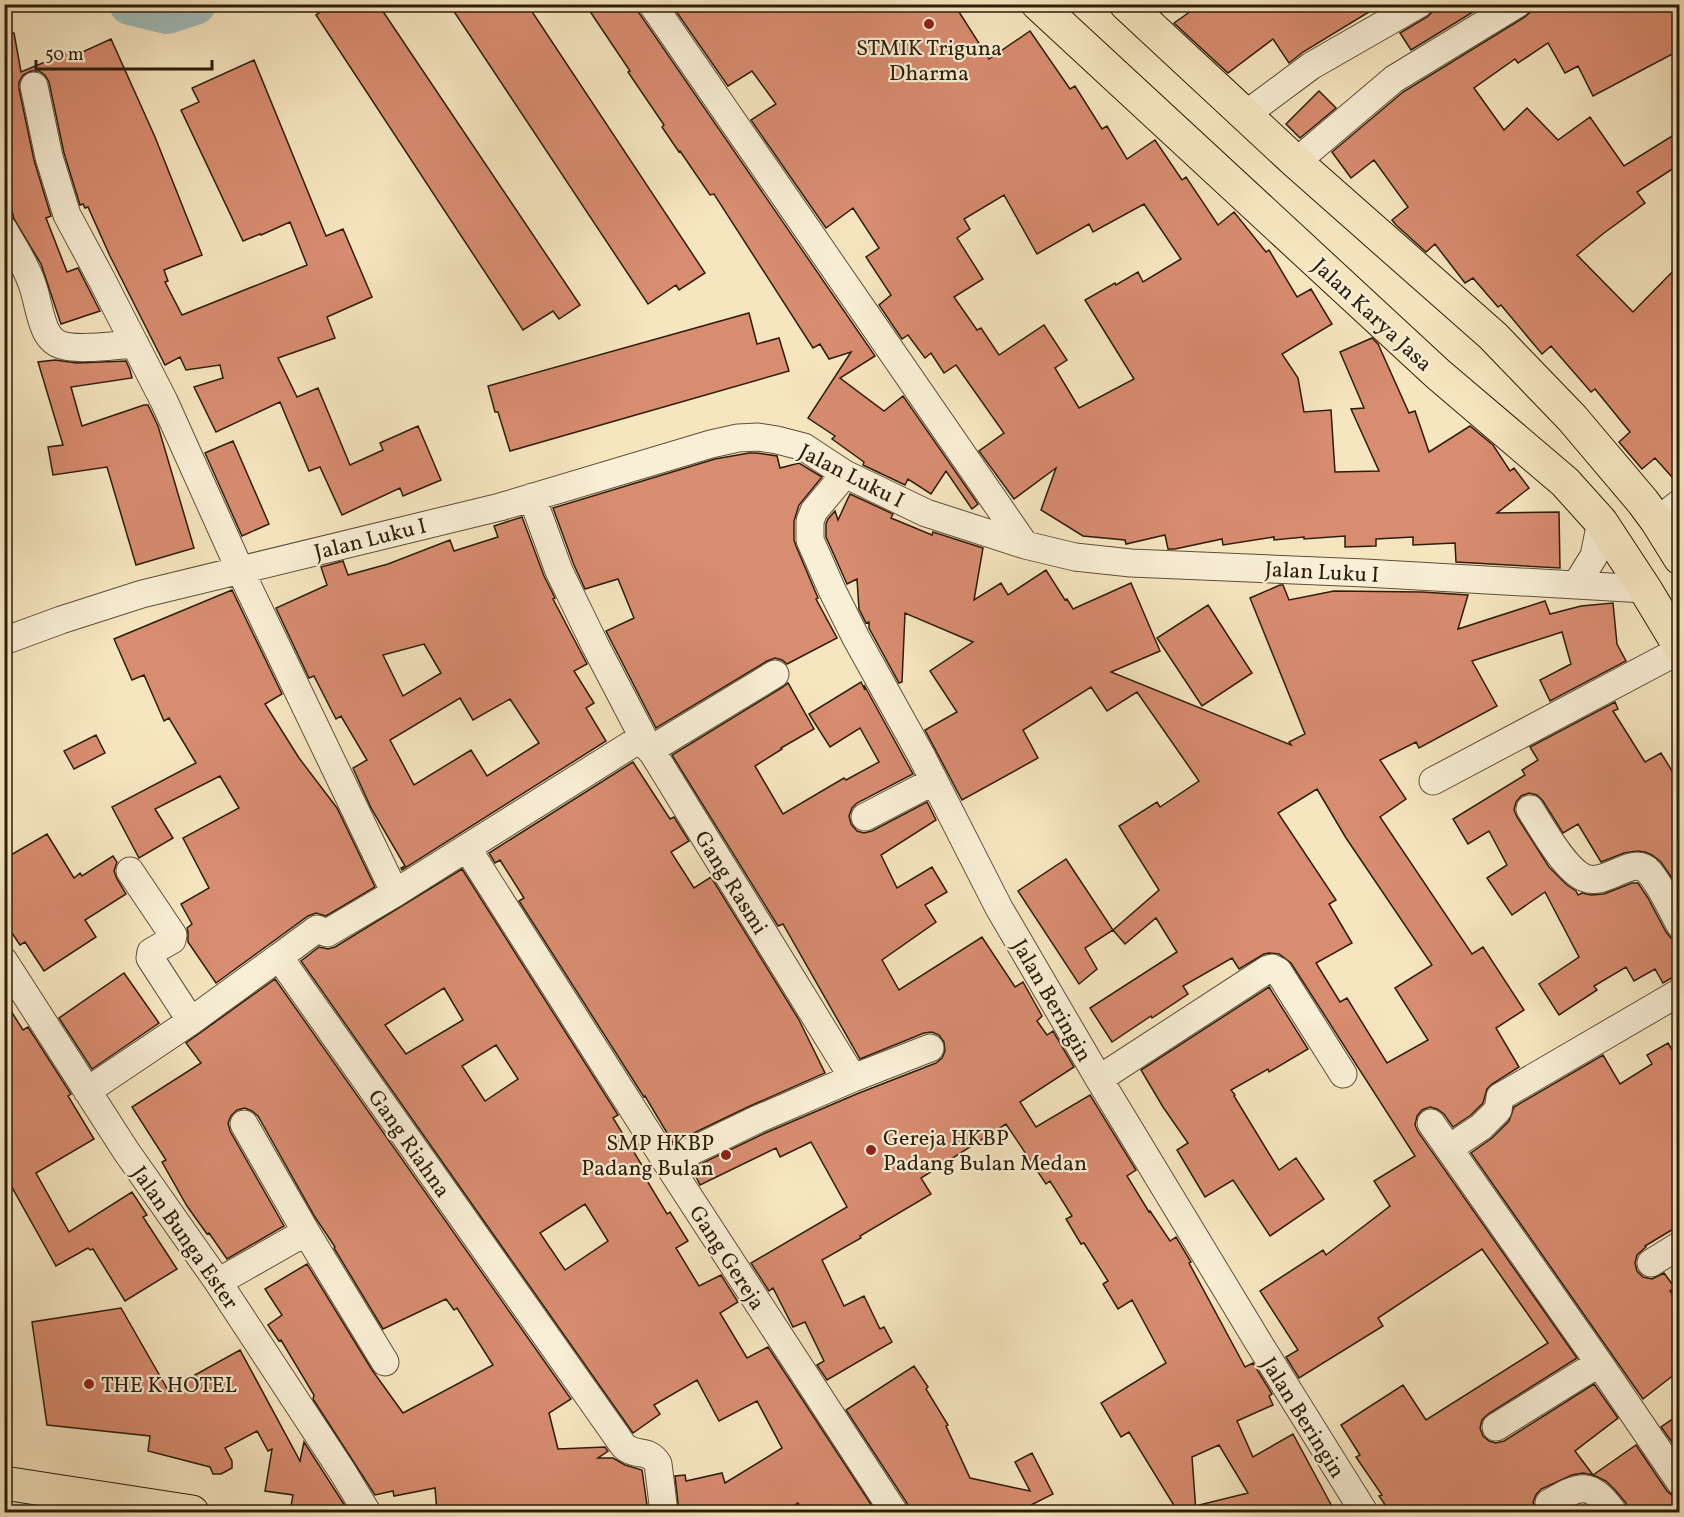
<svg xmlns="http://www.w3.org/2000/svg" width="1684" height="1517" font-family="Vollkorn,serif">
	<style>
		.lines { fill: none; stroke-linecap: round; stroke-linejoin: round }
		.river { stroke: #a0bdbc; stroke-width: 42 }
		.building { fill: #d88c70; stroke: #2c1d09; stroke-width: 1.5; fill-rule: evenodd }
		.minor-casing { stroke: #5e4f37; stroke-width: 29 }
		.major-casing { stroke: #2c1d09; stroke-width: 35 }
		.highway-casing { stroke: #2c1d09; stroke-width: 35 }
		.minor { stroke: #f9efd6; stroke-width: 27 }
		.major { stroke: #f6e6c0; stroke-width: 33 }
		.highway { stroke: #f6e6c0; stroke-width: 33 }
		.poi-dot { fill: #8f2418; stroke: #f9efd6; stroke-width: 2 }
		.labels { text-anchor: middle; stroke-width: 4.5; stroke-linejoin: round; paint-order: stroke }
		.poi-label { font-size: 22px; fill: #2c1d09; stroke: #f9efd6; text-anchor: start }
		.street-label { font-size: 22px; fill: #2c1d09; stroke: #f9efd6 }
	</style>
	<rect width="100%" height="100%" fill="#f6e6c0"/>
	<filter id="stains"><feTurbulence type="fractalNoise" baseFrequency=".00333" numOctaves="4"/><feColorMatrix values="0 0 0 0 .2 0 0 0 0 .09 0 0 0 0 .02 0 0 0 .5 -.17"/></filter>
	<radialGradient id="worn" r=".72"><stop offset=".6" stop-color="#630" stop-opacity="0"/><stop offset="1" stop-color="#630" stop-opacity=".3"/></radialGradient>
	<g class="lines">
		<path class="river" d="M130,4L167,13L195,4"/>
	</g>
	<path class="building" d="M331,4H378L580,305L559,319L553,311L523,330L316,15Z
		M449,4H527L705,273L679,290L676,285L648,304Z
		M585,4H636L639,13L875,356L840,378L884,411L903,396L978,504L972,509L946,471L931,494L908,479L905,485L863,465L864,462L832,439L835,436L808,418L851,352L829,359L820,344L813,348L714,194L710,195L680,151L679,152L662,127L664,125L628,72L630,71Z
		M671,4H954L989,59L1030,31L1070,89L1075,86L1102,129L1107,126L1127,159L1155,140L1182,180L1186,177L1218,225L1234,212L1266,252L1269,250L1297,297L1311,289L1332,324L1282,354L1298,378L1304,412L1331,410L1335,472L1379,471L1351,409L1364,408L1340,352L1372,338L1378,344L1409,413L1415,411L1429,452L1470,426L1493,445L1510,471L1514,468L1529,488L1497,513L1559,512L1560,568L1456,562L1455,543L1413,545V537L1376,539V546L1345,547V536L1304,539V537L1274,540V537L1223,545L1222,539L1175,549H1168L1165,535L1126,544L1125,540L1083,536L1041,510L1056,468L1014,499L979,451L1004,433L956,365L944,373L931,353L925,358L908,335L902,339L879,305L891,295L866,257L879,248L853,208L826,228L751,120L776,104L752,71L728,86ZM1004,195L1037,254L1089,224L1093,232L1144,204L1181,259L1143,282L1138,272L1116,285L1115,283L1085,300L1134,379L1079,408L1055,368L1067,360L1044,325L999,355L981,328L977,330L954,297L983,279L957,238L970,229L964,219Z
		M1201,4H1382L1303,52L1289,63L1273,39L1228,73L1174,23Z
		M1435,4H1486L1411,50L1400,33L1427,17L1433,11Z
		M1533,4H1680V50L1593,96L1578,66L1565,73L1548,43L1518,63L1515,59L1474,88L1504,130L1527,108L1558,140L1590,117L1624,166L1680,131V164L1637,192L1645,203L1604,233L1577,255L1633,312L1680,264V486L1655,458L1642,469L1619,442L1630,432L1595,389L1591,392L1551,346L1542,354L1501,305L1498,307L1473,278L1465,283L1435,244L1426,252L1396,225L1392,220L1408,207L1374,160L1351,178L1332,152L1403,92L1525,17L1530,12Z
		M14,33L21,72L74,50L76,55L111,39L155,137L202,255L164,270L168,281L165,282L182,315L307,265L290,222L261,235L260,234L243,241L181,110L199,102L192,88L254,60L326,236L343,229L372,297L327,317L335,338L278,358L297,397L318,388L350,465L383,450L380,443L418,426L441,480L403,496L400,488L342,515L320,467L309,471L280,402L216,432L194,387L223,378L220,365L186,370L180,357L165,365L110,256L88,207L85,208L83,204L80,205L64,153L49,82L45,75L39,71H31L23,75L19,82V89L34,160L51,216L46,218L67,272L78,268L100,311L61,324L41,264L14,219L9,199L4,200V34Z
		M1319,91L1336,108L1300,138L1286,124Z
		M749,313L757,344L779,338L789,371L510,451L498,412H495L488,386Z
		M55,360L77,363L126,361L130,370L132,378L71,387L82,426L144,405H148L158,426L194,548L136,565L107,467L53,475L48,447L63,445L38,362Z
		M233,441L269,524L242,536L205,453Z
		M749,453H757L777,456L780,468L799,463L822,477L799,505L794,521V540L796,546L818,598L816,599L837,638L787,664L782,660L775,658L767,661L656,728L606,631L634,618L618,579L585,589L574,565L553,508L715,459Z
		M850,494L893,514L891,518L932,535L933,532L983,548L974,600L1001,583L1008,595L1046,570L1065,600L1067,599L1073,609L1131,583L1160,651L1111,672L1291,745L1289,742L1305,734L1250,598L1280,585H1283L1289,600L1334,591L1422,592L1468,595L1458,629L1545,601L1550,614L1581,606L1613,603L1617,644L1626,661L1550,701L1540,680L1571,664L1562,632L1472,661L1497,706L1419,748L1416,742L1380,760L1406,799L1380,817L1472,954L1483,947L1524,1010L1496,1028L1519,1067L1492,1084L1487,1089L1483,1103L1471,1115L1453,1127L1444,1114L1437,1109L1430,1107L1422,1110L1417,1116L1415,1125L1418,1132L1577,1358L1488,1414L1482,1420L1480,1428L1483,1436L1489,1441L1496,1443L1504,1441L1594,1384L1618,1418L1575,1451L1593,1475L1583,1473L1572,1475L1541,1489L1536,1495L1533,1502L1537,1512H1390L1379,1496L1382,1495L1356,1457L1360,1455L1341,1425L1403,1385L1426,1420L1548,1343L1482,1249L1378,1318L1383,1326L1299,1378L1286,1357L1298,1350L1260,1291L1323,1250L1326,1255L1390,1206L1374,1181L1415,1156L1291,963L1279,954L1269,953L1264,954L1239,969L1232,958L1183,986L1188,994L1152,1018L1151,1016L1112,1042L1090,1008L1177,952L1156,918L1125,944L1113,930L1159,890L1119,826L1157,802L1160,807L1199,781L1137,692L1107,711L1091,687L1023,730L1038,758L962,800L925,730L957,712L930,671L973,642L905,613L902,682L899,683L869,628V622L866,623L859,609L857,579L847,584L826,537V524L828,519L835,511L838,520ZM1317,789L1346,838L1432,965L1395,988L1428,1040L1387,1063L1347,998L1340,1002L1316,963L1352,943L1329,904L1336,900L1278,813Z
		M522,517L544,576L555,598L553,599L587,664L574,671L594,703L586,708L606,741L402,870L401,868L405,866L371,808L353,768L367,760L341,716L336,719L314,676L309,678L276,608L327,585L321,567L343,561L348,575L388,564L450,540L454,551L498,537L494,526ZM424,644L441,673L403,696L383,655ZM460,698L473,720L510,699L539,743L487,776L471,750L414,785L390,740Z
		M232,590L282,694L265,704L299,758L337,808L375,887L326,916L316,913L308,916L216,983L188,942V932L187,928L192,924L181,904L209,888L183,838L239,808L220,776L155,809L173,838L139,858L112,807L196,763L169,718L164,721L144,675L132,680L114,639Z
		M1208,605L1252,673L1202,706L1157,638Z
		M861,682L865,690L864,685L913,774L857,803L852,808L849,816L851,824L857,831L864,833L872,831L927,802L936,820L881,855L897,888L932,867L947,892L925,905L936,922L882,960L899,990L982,937L1015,987L1023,982L1042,1016L1037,1021L1047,1035L1053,1031L1074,1067L1020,1102L1036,1127L1090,1095L1136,1170L1127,1176L1149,1212L1150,1211L1170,1241L1176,1237L1191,1262L1189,1263L1245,1367L1253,1363L1272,1394L1269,1396L1273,1405L1237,1421L1253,1457L1293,1434L1335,1512H1200L1199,1505L1248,1493L1219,1445L1192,1457L1196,1512H1178L1129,1432L1121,1437L1101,1403L1166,1363L1132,1300L1118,1309L1103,1284L1108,1281L1084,1243L1081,1244L1066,1219L1072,1216L1050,1181L1046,1184L1006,1124L921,1178L931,1194L860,1236L861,1238L822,1260L844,1306L864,1296L880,1329L884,1327L892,1342L827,1380L817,1365L824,1361L805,1322L793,1327L773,1288L769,1291L751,1263L847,1207L811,1142L780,1157L776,1148L700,1185L692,1168L763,1134L859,1093L936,1063L942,1058L945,1051L944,1042L939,1035L932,1032L924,1033L860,1059L783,924L778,926L672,755L783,687L788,683L814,729L781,748L782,749L755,766L783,814L844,778L846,780L879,762L860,728L830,747L809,714Z
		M1615,702L1618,709L1613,711L1645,762L1661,753L1680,784V890L1661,862L1652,855L1645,852L1637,851L1624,853L1601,862L1578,824L1563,833L1543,801L1537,795L1529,793L1521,796L1516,802L1514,810L1517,817L1549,867L1567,885L1576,891L1578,895L1582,893L1591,895L1604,894L1632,883H1638L1648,898L1666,932L1671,938L1677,940L1680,944V973L1663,983L1655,969L1634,981L1626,967L1594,986L1597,990L1559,1015L1539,984L1579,957L1545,892L1512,915L1487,878L1507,865L1489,831L1468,844L1453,819L1525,775L1522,770L1538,760L1530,747Z
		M96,735L105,753L74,769L64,751Z
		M633,762L670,819L674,817L689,841L671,852L694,888L711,877L799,1020L825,1073L750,1106L673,1143L645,1096L644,1097L519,901L524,898L500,860L495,863L489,853Z
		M47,834L74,878L80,873L82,876L113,856L117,862L114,871L117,879L126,894L85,920L96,937L44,971L25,942L20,945L4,921V859Z
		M1066,859L1113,930L1085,948L1097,969L1079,984L1018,891Z
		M462,869L618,1115L613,1118L643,1167L640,1169L667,1214L670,1212L688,1241L676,1248L699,1286L721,1275L738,1302L720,1313L747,1358L768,1347L876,1512H803L798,1503L783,1512H679L675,1476L685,1475L686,1481L722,1473L725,1483L782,1448L757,1401L719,1421L697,1380L654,1405L660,1414L633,1433L301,961L319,947L328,949L335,947ZM444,988L463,1020L406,1054L385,1025ZM496,1045L518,1079L485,1101L462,1066ZM585,1204L608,1241L565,1270L540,1233Z
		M124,973L159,1023L92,1069L59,1018Z
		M275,979L571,1399L549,1413L558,1449L605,1447L608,1451L598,1458H613L625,1465L642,1470L648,1512H437L435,1488L394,1496L393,1491L375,1495L313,1399L314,1395L281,1340L279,1341L268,1325L282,1315L265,1289L307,1264L372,1370L403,1413L493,1365L457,1308L454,1310L446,1299L383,1329L334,1248L335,1247L315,1217L258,1116L252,1111L245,1108L237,1110L231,1116L228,1123L230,1131L284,1226L227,1259L209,1233L207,1234L187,1206L162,1162L166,1160L132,1107L201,1063L186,1043Z
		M1269,987L1308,1049L1269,1072L1268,1069L1231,1090L1235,1095L1234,1096L1279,1170L1296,1158L1324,1199L1270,1236L1233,1180L1205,1197L1177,1150L1188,1143L1163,1107L1141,1070Z
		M4,1000L23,1030L28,1027L71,1094L68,1096L94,1139L36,1173L69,1232L132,1192L147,1215L143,1217L177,1269L125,1301L93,1249L90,1250L88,1248L56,1266L4,1173Z
		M1668,1043L1680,1063V1225L1645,1246L1646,1247L1637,1255L1635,1263L1637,1271L1643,1277L1652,1279L1664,1273L1675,1288L1670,1291L1680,1306V1370L1643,1399L1471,1153L1492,1138L1509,1121L1514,1107L1603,1055L1620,1084L1652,1064L1647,1055Z
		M121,1308L168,1390L240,1350L300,1461L304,1442L349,1512L290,1511L293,1495L265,1491L272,1449L268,1451L257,1431L225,1448L232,1461V1468L221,1474H213L210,1467L148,1451L150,1436L47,1425L32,1322Z
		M914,1366L928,1387L926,1389L948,1425L946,1426L970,1478L1030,1491L1015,1462L1032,1453L1053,1494L1029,1506L1027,1512H910L907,1503L846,1410Z
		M1680,1414V1453L1661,1427Z
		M1636,1445L1667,1491L1673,1496L1680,1497V1512H1628L1626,1503L1616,1491L1606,1481L1593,1475Z"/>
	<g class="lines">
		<defs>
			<path id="minor" d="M652,4L1025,545
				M34,86L49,157L67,215L102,280L164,401L240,570L395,893
				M1245,115L1311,66L1419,4
				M1296,162L1394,79L1517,4
				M4,230C14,248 26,265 32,284C38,300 39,318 47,333C50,338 55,343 61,345C79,351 115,345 135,344
				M845,474L814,511L810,521V540L832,590L856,638L921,755L999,908L1099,1079L1260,1345L1364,1512
				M532,497L559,571L596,647L643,737L853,1078
				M1657,521L1680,503
				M1576,585L1594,556L1601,522
				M4,641L61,620L142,594L500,507L711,444L738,438L758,437L777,440L804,447L845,474L926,513L1025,545L1075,557L1131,563L1365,573L1645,589
				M650,750L775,674
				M1433,781L1680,650
				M1530,809C1542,828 1565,870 1585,878C1607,887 1633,853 1649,872C1661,885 1671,909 1680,925
				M865,817L934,781
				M467,848L667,1163L894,1512
				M130,871L173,935L172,940L151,952L150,958L191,1021
				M279,957L317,929L327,933L395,893L643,737
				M4,961L126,1151L218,1282L342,1471L367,1512
				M1099,1079L1268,969L1272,968L1278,971L1343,1074
				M87,1091L191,1021L279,957L618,1438C621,1442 623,1447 628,1449C639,1456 649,1449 658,1464L664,1512
				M1431,1123L1599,1363L1680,1482
				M244,1124L306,1232L385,1362
				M1460,1141L1481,1127L1498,1110L1500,1097L1680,992
				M667,1163L756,1120L853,1078L930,1048
				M1651,1263L1680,1245
				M218,1282L306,1232
				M1496,1427L1599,1363
				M1549,1503C1580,1485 1590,1480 1613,1512"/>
			<path id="major" d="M4,1483L192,1512"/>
			<path id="highway" d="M1038,4L1438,374L1565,482L1601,522L1645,589L1680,647
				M1126,4L1296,162L1493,336L1572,418L1643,502L1657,521L1680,558"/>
		</defs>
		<use href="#minor" class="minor-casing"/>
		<use href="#major" class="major-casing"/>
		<use href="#highway" class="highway-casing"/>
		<use href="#minor" class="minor"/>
		<use href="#major" class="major"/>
		<use href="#highway" class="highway"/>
	</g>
	<g class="poi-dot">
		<circle cx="929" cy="24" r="6"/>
		<circle cx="871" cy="1150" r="6"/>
		<circle cx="726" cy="1155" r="6"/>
		<circle cx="89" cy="1384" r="6"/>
	</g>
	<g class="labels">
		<g class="poi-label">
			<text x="929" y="55" text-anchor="middle">STMIK Triguna<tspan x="929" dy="25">Dharma</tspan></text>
			<text x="883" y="1145">Gereja HKBP<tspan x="883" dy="25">Padang Bulan Medan</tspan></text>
			<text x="714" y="1150" text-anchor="end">SMP HKBP<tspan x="714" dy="25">Padang Bulan</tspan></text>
			<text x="101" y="1392">THE K HOTEL</text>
		</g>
		<g class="street-label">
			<text transform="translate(1373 314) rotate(43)" y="8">Jalan Karya Jasa</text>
			<text transform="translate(852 475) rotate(27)" y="8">Jalan Luku I</text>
			<text transform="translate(370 538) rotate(-14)" y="8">Jalan Luku I</text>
			<text transform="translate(1322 571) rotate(3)" y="8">Jalan Luku I</text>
			<text transform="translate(732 882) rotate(58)" y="8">Gang Rasmi</text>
			<text transform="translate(1053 1000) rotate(60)" y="8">Jalan Beringin</text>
			<text transform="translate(410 1143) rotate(55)" y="8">Gang Riahna</text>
			<text transform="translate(186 1237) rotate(55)" y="8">Jalan Bunga Ester</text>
			<text transform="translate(728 1257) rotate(57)" y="8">Gang Gereja</text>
			<text transform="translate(1304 1417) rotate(58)" y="8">Jalan Beringin</text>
		</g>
	</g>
	<rect width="1684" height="1517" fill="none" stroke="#f6e6c0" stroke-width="24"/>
	<rect x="6" y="6" width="1672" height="1505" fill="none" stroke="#2c1d09" stroke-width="3"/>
	<rect x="12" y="12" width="1660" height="1493" fill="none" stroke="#2c1d09" stroke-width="1.5"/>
	<path d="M36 60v9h176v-9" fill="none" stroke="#2c1d09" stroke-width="3"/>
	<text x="45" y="60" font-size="18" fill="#2c1d09" stroke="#f9efd6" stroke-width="4.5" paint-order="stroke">50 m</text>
	<rect width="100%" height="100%" filter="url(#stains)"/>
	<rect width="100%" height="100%" fill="url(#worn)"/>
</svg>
